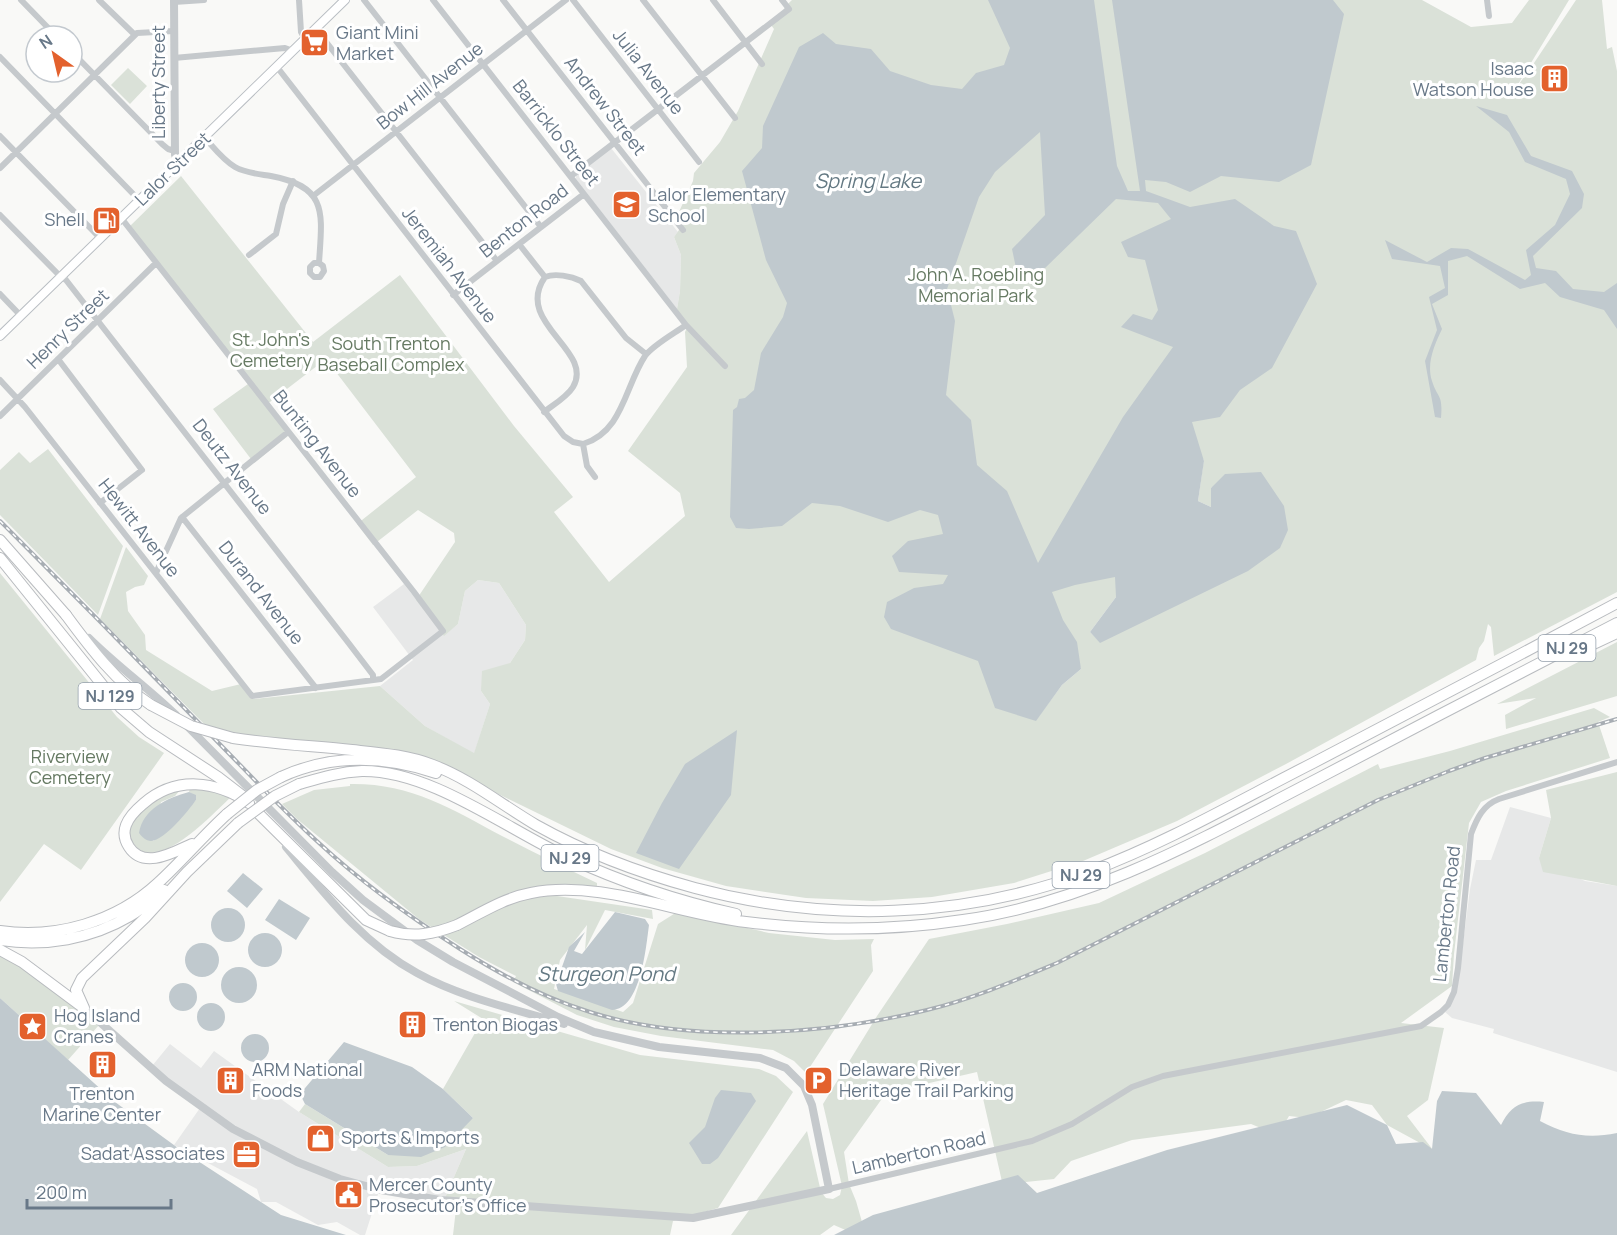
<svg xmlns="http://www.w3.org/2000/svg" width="1617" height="1235" font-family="Manrope,sans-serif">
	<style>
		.built { fill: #e7e8e8 }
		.green { fill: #dae1d8; fill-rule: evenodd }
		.water { fill: #c0c9ce; fill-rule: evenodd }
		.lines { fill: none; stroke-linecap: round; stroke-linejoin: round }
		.secondary-casing { stroke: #b9bec3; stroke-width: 10 }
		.trunk-casing { stroke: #b8bbbf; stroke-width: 12 }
		.motorway-casing { stroke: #b8bbbf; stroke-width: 12 }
		.minor { stroke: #c5c9cc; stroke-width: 6 }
		.tertiary { stroke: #c5c9cc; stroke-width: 8 }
		.secondary { stroke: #fff; stroke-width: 8 }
		.trunk { stroke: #fff; stroke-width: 10 }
		.motorway { stroke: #fff; stroke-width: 10 }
		.rail-casing { stroke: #a7adb3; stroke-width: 4 }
		.rail { stroke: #fff; stroke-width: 1.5; stroke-dasharray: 4.5; stroke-linecap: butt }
		.motorway-bridge-casing { stroke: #b8bbbf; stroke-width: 12; stroke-linecap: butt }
		.motorway-bridge { stroke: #fff; stroke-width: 10 }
		.labels { text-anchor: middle; stroke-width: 6; stroke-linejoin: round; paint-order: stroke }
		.shield { fill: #fff; stroke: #95a0ac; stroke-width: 1.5 }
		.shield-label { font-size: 16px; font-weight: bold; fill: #687888 }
		.poi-label { font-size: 18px; fill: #687888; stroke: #fff; text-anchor: start }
		.street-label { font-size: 18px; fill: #687888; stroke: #fff }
		.park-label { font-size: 18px; fill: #667a63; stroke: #fff }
		.water-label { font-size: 20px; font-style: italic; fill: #647983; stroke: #fff }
	</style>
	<rect width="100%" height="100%" fill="#f9f9f7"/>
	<path class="built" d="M611,148L678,232L674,237L681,255L680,291L677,309L576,179V175Z
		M478,580L499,583L526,625L525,640L510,663L481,691L490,704L474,754L425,726L380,686L413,660L373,607L404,584L444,635L458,624L465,591Z
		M1510,807L1551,818L1539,858L1585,881L1617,886V1072L1493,1033L1494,1029L1452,1018L1445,1012L1457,990L1470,889L1476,860H1491Z
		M170,1044L201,1068L214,1051L299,1112L388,1167L417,1166L466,1149L445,1198L380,1188L365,1235H360L337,1222L318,1225L276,1202H261L257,1189L174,1145L200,1108L152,1066Z"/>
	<path class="green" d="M792,0H1422L1471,27L1512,23L1529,0H1569L1514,91L1534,63L1576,0H1602L1607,49L1612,47L1617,71V592L1494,656L1491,627L1488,624L1484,641L1479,648L1476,660L1286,764L1177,821L1083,861L1014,883L932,897L873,901L806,898L726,886L662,868L611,849L441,766L322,743L223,732L208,728L100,619L126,547L148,576L144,585L135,587L126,592L128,611L145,635L146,650L212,691L241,684L253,699L380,686L425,726L474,753L490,704L481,691L482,671L510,663L525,640L526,625L499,583L478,580L465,591L458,624L444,636L416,600L455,542L454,533L418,510L373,545L357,524L416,477L326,359L266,405L289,435L254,463L213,409L248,384L128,228L181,176L313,342L400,275L514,426L573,497L554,512L609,582L685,516L680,493L628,451L687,367L685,332L687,328L677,309L680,291L681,255L674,237L679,230L678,214L693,181L694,173L720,142L738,111L774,29L771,25C781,19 782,8 792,0ZM1204,459L1198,501L1211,507V488L1239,474L1100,642L1090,632L1116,597ZM1074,652L1081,669L1062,685L1036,720Z
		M128,68L147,86L130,104L111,85Z
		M48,449L123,546L98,615L0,515V470L19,452L30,463Z
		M0,573L117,717L139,737L164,753L81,870L44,844L0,902Z
		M1617,642V696L1506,729L1505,715L1536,698L1497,704Z
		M1594,708L1610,717L1598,722L1610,758L1506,791L1481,802L1469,823L1454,954L1452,986L1401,1023L1444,1028L1428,1100L1407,1116L1433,1150L1387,1125L1372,1105L1346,1100L1308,1118L1289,1116L1278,1135L1251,1124L1132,1140L1071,1161L1054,1179L1026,1182L1017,1198L1003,1186L977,1072L886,1093L844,1152L849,1184L856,1201L862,1222L850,1232L834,1225L820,1235H731L807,1131L821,1192L826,1198L833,1199L840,1195L842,1186L823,1104L877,1016L929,939L1007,924L1099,903L1205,853L1378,764L1380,769L1450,751Z
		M1617,772V886L1543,872L1539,858L1551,818L1546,790Z
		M350,784C410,783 450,808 502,836C533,852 565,868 597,883V887L537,890L557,896L652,910L653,919L605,910L585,950L587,925L560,960L554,989L623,1012L633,1003L658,924L677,912L769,933L835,940L874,939L871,945L873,971L806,1073L794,1061L773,1050L661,1036L614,1027L577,1015L513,982L516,976L479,957L420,920L297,819L282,804L314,790L350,786Z
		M190,788H208L232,796C210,816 146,888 128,832C140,804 154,798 181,789L175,796L161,802L153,841L169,830L196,800V796L189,792Z
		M0,955L29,972L99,1025L68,1060L0,998Z
		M454,1001L640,1055L759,1069L776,1076L793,1092L718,1208L673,1221L670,1235H453L457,1200L445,1198L466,1149L417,1166L388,1167L299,1112L305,1104L388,1155L473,1118L443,1089L483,1019Z"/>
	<path class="water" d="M988,0H1094L1117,166L1128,191H1140L1112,0H1333L1344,14L1311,165L1279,182L1221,176L1190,192L1166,182L1145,180L1146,191L1190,207L1235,199L1274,226L1296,231L1317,284L1272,368L1240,390L1220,417L1192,422L1204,461L1198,501L1211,507V488L1225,474L1261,472L1284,506L1288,530L1280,548L1248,571L1100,643L1090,632L1116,597L1115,577L1075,585L1052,592L1063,620L1077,642L1081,669L1062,685L1036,721L995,708L978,661L891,629L884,617L887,602L914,588L943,584L948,575L899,572L892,556L908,541L943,534L938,515L920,510L888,522L840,506L812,503L782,526L749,529L736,528L730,517L733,410L737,407L739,399L745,398L754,390L761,353L783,317L787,303L766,260L742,171L762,148L763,126L799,47L823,33L836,44L871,49L890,71L931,85L962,89L976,73L1004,65L1010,48ZM1040,132L1045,215L1012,249L1016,268L1043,270L1116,199L1158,203L1171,219L1121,242L1128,257L1145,260L1158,310L1152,320L1133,314L1121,327L1173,347L1123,417L1038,563L1007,491L977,465L971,420L946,395L955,321L947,289L979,197L995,172Z
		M1476,106L1507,115L1531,156L1572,171L1584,194L1582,208L1533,256L1536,268L1556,271L1573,289L1604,292L1617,283V329L1604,310L1560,297L1545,283L1520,289L1467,256L1448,261V295L1432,304L1442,329C1435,344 1426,363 1432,381C1438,400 1443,393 1441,418L1435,417L1425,361L1437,330L1429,297L1445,288L1440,266L1392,259L1385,240L1427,262L1451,248L1468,249L1525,280L1531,275L1526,250L1555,225L1570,194L1566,179L1525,162L1509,132Z
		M737,730L731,795L679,869L636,853L662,803L685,764Z
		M189,792L196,795V800C188,811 165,840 151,841C146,841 142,837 139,833C143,809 167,798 189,792Z
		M243,873L263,889L247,908L227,891Z
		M279,899L310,918L296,940L265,920Z
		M211 925a17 17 0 1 1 34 0a17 17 0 1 1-34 0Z
		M615,912L645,919L649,925C646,947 641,1009 612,1010L558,991L556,984L569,947L585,932L574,951L582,954Z
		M248 950a17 17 0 1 1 34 0a17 17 0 1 1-34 0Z
		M185 960a17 17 0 1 1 34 0a17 17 0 1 1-34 0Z
		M221 985a18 18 0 1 1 36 0a18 18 0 1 1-36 0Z
		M169 997a14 14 0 1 1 28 0a14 14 0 1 1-28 0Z
		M0,998L115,1102L178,1148L281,1215L346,1235H0Z
		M197 1017a14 14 0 1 1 28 0a14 14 0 1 1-28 0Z
		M241 1048a14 14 0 1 1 28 0a14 14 0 1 1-28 0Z
		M344,1042L412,1067L443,1089L473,1118L445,1147L421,1157L388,1155L305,1104L300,1094Z
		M721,1090L751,1093L756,1101L718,1158L710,1164H702L689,1143L705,1127L715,1098Z
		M1442,1091L1476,1093L1501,1125C1511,1105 1522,1100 1544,1102L1540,1121C1567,1135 1587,1139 1617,1133V1235H834L873,1215L1018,1175L1037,1193L1167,1150L1347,1105L1387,1125L1396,1144L1423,1142L1432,1149L1437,1101Z"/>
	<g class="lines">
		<defs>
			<path id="secondary" d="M0,336L345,0"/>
			<path id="trunk" d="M0,540L66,615
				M0,558L121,708L149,732L218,777L244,797"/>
			<path id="motorway" d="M66,615C91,649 116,682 151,705
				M1572,654L1617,633
				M233,738C273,744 313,746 352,750C380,753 407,755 433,765C470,779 502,805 536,825C586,853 640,873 695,888C826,923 964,919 1091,871C1168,842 1240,800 1313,763C1414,710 1516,657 1617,603
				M281,777C331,754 385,756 436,773
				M299,784C320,778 339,772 362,771C430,770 505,828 567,857C621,882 677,901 736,914
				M258,813L366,920L390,931
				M192,844C174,852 144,870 129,847C125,841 123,833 126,825C129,817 137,809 143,804C176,775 216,781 249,803
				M457,925C481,913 504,898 531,893C599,879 677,914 746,922C817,931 891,931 963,920C1092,902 1205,837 1319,778C1418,726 1518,674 1617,623
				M0,931C56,939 116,922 158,883C182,861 203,836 227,814
				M0,940C45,947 91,939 130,916C142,909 153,899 164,890
				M0,950L22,962L81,1006
				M84,1008L76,990L82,978L145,918L187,872L238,823"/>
		</defs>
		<use href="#secondary" class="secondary-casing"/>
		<use href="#trunk" class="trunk-casing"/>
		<use href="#motorway" class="motorway-casing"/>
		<path class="minor" d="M21,0L56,36
			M99,0L135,35
			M299,0L301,32L305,39
			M364,0L541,227
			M433,0L686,325L725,366
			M503,0L683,230
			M573,0L699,162
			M643,0L735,118
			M713,0L762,64
			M1487,0L1489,16
			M174,2L204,0
			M316,29L497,261
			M72,52L162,144L168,149L175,151
			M0,57L140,201
			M174,58L285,48L293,51
			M277,67L564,436L573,442L583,444
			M0,136L101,239
			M205,138C214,148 223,160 235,167C245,173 259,174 271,176C329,187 322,214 319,263L323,266L324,271L320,277H314L310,273V267L314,263H319
			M0,168L137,33L174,31
			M571,176L789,9L782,0
			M313,196L566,0
			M0,215L58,274L66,280L347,641L373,675V679
			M519,244L545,277
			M249,255L276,234L283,204L293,181
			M545,277C555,273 571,276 581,281L626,338L646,354
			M0,294L21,316
			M453,295L584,194
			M58,359L142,470L100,503
			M0,380L25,407L252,696L381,679L443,631L414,592L122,219
			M544,412C553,405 567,397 573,387C595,350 513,323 545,277
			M0,416L156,263
			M583,444C623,432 625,386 645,356C653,345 675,333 686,325
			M583,444L587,466L595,477
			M182,517L316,688
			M156,573L181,518L288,432
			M829,1189L1032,1141L1072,1124L1132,1087L1163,1076L1421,1026L1441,1012L1448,1005L1454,992L1458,968L1471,834C1477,818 1483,805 1499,799L1617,762"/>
		<path class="tertiary" d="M174,0L175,155L179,164
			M89,638C116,665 148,688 176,715
			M286,847C325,894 363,944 417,973C462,998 515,1009 564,1024
			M84,1008L166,1081L233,1129L297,1162L340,1179L381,1190L440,1200L693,1218L829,1189L812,1105L804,1086L786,1068L760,1058L659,1047L594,1032L558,1017L453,962L417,940L363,900L332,872L187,726"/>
		<use href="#secondary" class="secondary"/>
		<use href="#trunk" class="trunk"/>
		<use href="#motorway" class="motorway"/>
		<defs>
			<path id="rail" d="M0,521C67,588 133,655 199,723C239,763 277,805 319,843C362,883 410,917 460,949C501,975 544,998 590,1012C690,1044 826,1035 927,1010C972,999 1014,981 1057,963L1378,800L1449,771L1485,758L1617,719"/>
		</defs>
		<use href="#rail" class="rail-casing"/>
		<use href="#rail" class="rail"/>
		<defs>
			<path id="motorway-bridge" d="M151,705L191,726L233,738
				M227,814L257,790L281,777
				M238,823L275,796L299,784
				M390,931C414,938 434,934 457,925"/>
		</defs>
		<use href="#motorway-bridge" class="motorway-bridge-casing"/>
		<use href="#motorway-bridge" class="motorway-bridge"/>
	</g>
	<defs>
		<symbol id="supermarket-square" viewBox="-11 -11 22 22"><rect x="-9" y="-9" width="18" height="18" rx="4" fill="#e3612d" stroke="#fff"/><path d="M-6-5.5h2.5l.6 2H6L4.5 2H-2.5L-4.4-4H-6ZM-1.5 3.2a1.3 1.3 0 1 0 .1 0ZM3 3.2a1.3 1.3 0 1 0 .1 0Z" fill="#fff"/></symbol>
		<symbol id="building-square" viewBox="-11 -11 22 22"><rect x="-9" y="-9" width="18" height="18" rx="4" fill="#e3612d" stroke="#fff"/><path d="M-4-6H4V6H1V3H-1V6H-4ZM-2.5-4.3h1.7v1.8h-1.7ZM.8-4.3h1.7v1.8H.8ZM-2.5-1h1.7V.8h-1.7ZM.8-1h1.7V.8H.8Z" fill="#fff"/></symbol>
		<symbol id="school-square" viewBox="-11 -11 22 22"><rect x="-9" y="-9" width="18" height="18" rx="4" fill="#e3612d" stroke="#fff"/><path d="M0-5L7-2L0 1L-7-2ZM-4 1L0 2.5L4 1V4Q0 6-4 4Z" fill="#fff"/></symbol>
		<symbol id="fuel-square" viewBox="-11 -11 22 22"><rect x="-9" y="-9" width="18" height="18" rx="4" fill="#e3612d" stroke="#fff"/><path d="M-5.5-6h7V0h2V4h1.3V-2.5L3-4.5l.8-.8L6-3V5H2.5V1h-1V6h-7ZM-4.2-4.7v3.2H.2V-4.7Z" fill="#fff"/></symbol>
		<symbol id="sight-square" viewBox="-11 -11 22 22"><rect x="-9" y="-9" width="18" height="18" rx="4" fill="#e3612d" stroke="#fff"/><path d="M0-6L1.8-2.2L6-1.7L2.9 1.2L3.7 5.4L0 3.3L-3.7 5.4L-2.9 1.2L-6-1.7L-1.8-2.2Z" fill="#fff"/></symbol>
		<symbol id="parking-square" viewBox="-11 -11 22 22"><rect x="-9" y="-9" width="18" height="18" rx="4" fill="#e3612d" stroke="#fff"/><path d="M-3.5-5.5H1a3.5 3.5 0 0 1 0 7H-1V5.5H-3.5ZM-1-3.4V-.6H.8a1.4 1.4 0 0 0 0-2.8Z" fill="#fff"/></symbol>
		<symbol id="shop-square" viewBox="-11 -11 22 22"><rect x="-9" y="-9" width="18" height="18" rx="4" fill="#e3612d" stroke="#fff"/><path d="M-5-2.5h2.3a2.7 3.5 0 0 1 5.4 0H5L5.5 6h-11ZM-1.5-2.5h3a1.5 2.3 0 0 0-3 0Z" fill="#fff"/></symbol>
		<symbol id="office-square" viewBox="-11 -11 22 22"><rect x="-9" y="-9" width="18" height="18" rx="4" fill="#e3612d" stroke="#fff"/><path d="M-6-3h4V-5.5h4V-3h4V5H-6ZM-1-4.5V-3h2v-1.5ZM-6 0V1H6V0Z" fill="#fff"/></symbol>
		<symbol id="civic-square" viewBox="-11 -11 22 22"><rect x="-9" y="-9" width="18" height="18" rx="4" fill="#e3612d" stroke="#fff"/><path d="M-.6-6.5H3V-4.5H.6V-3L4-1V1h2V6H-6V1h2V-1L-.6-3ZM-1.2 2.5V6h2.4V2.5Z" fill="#fff"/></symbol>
	</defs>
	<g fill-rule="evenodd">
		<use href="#supermarket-square" x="298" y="26" width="33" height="33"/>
		<use href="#building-square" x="1538" y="62" width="33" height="33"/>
		<use href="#school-square" x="610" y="188" width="33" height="33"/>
		<use href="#fuel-square" x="90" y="204" width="33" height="33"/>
		<use href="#building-square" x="396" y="1008" width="33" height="33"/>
		<use href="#sight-square" x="16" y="1010" width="33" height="33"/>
		<use href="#building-square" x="86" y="1048" width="33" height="33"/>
		<use href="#building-square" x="214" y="1064" width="33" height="33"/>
		<use href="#parking-square" x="802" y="1064" width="33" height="33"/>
		<use href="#shop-square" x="304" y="1122" width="33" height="33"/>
		<use href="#office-square" x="230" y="1138" width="33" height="33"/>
		<use href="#civic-square" x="332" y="1178" width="33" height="33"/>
	</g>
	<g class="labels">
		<g class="shield">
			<rect x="1538.5" y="635" width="57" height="26" rx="4.5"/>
			<rect x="78.5" y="683" width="63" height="26" rx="4.5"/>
			<rect x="541.5" y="845" width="57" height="26" rx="4.5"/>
			<rect x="1052.5" y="862" width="57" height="26" rx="4.5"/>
		</g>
		<g class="shield-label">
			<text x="1567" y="654">NJ 29</text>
			<text x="110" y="702">NJ 129</text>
			<text x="570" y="864">NJ 29</text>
			<text x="1081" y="881">NJ 29</text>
		</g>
		<g class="poi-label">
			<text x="336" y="39">Giant Mini<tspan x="336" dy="21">Market</tspan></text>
			<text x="1534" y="75" text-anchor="end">Isaac<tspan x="1534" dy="21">Watson House</tspan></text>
			<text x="648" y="201">Lalor Elementary<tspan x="648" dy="21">School</tspan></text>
			<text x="85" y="226" text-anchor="end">Shell</text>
			<text x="54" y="1022">Hog Island<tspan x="54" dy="21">Cranes</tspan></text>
			<text x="433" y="1031">Trenton Biogas</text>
			<text x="252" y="1076">ARM National<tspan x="252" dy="21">Foods</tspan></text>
			<text x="839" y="1076">Delaware River<tspan x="839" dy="21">Heritage Trail Parking</tspan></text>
			<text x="102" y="1100" text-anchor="middle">Trenton<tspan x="102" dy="21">Marine Center</tspan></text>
			<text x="341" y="1144">Sports &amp; Imports</text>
			<text x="225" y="1160" text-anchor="end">Sadat Associates</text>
			<text x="369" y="1191">Mercer County<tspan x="369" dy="21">Prosecutor's Office</tspan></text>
		</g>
		<g class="street-label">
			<text transform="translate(648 72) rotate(52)" y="6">Julia Avenue</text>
			<text transform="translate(159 82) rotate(-90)" y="6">Liberty Street</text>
			<text transform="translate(430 86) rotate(-38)" y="6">Bow Hill Avenue</text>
			<text transform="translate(605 106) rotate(52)" y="6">Andrew Street</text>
			<text transform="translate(556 133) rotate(52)" y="6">Barricklo Street</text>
			<text transform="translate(173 169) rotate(-44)" y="6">Lalor Street</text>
			<text transform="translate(524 221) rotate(-38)" y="6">Benton Road</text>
			<text transform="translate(449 265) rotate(52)" y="6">Jeremiah Avenue</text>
			<text transform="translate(68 329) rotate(-44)" y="6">Henry Street</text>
			<text transform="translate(317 444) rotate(52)" y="6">Bunting Avenue</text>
			<text transform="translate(232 467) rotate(52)" y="6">Deutz Avenue</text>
			<text transform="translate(139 528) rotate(52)" y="6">Hewitt Avenue</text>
			<text transform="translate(261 593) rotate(52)" y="6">Durand Avenue</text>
			<text transform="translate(1447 914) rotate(-84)" y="6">Lamberton Road</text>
			<text transform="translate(919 1153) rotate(-13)" y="6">Lamberton Road</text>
		</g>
		<g class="park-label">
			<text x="976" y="281">John A. Roebling<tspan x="976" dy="21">Memorial Park</tspan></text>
			<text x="271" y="346">St. John's<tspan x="271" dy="21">Cemetery</tspan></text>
			<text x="391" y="350">South Trenton<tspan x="391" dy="21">Baseball Complex</tspan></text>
			<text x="70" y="763">Riverview<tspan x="70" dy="21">Cemetery</tspan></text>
		</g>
		<g class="water-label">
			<text x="868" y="188">Spring Lake</text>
			<text x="606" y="981">Sturgeon Pond</text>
		</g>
	</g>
	<g transform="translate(54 54) rotate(326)"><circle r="28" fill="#ffffff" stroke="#c3c9cf" stroke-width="1.5"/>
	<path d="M0-4.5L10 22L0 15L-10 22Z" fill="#e3612d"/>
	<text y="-9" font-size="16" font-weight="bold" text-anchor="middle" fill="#687888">N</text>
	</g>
	<path d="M27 1199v9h144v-9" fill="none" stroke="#687888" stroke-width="3"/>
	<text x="36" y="1199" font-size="18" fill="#687888" stroke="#ffffff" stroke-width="4.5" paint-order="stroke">200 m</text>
</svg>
